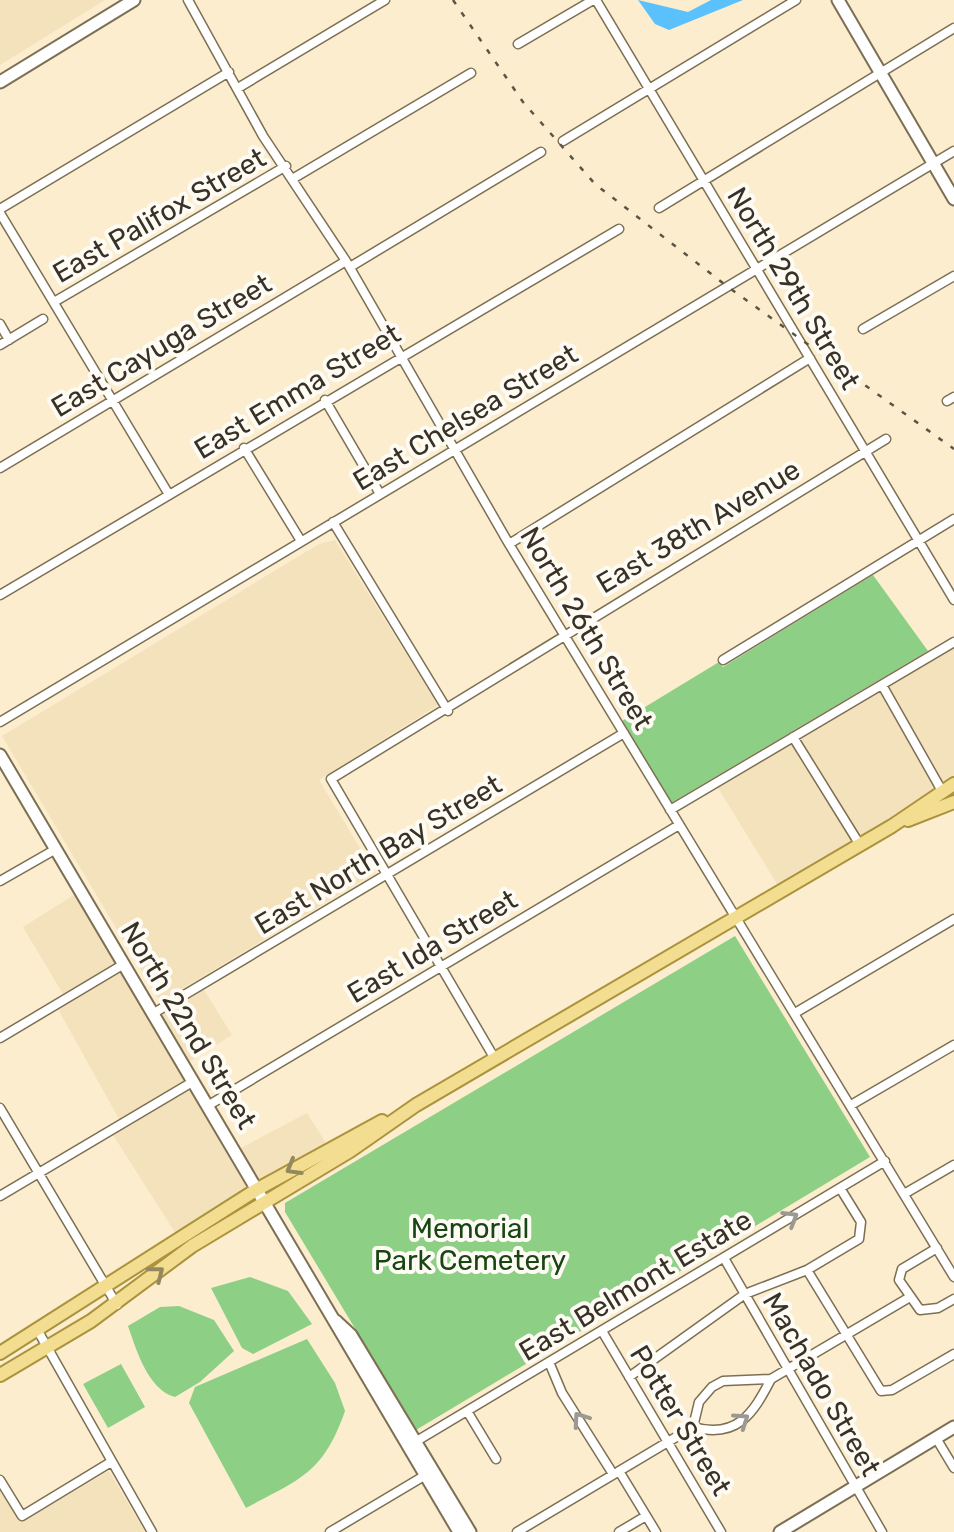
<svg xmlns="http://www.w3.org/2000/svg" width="954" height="1532" font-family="Rubik,sans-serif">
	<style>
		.built { fill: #f4e2bc }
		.green { fill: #8dcf85 }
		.water { fill: #5ac1fc }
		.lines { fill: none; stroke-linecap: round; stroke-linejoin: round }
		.street-casing { stroke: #7c6f53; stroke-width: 11 }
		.secondary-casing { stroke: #7c6f53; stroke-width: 15 }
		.primary-casing { stroke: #ab923c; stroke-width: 16 }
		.street { stroke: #fff; stroke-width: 8 }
		.secondary { stroke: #fff; stroke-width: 11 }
		.primary { stroke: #f2dd91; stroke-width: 12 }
		.rail { stroke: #5c5445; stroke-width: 2.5; stroke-dasharray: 5 10; stroke-linecap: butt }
		.oneway { stroke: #95885c }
		.oneway2 { stroke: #9c9892 }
		.labels { text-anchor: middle; stroke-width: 8; stroke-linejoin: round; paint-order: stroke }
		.street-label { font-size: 28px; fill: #383226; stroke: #fefbf5 }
		.park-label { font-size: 28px; fill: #184613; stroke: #fefbf5 }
	</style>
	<rect width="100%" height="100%" fill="#fbedcd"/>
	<path class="built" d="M0,0H105L0,65Z
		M335,540L438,705L319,780L375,873L160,1002L2,736L319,544Z
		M954,648V778L943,784L889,687Z
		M881,692L935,789L861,838L800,740Z
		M792,744L853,843L779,887L718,788Z
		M77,893L118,962L63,994L23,927Z
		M123,971L187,1079L119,1119L58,1009Z
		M204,990L232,1035L189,1062L200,1082L161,1016Z
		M192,1088L249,1188L176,1234L113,1135Z
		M307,1113L326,1143L257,1183L239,1149Z
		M109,1471L145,1532H0V1486L24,1521Z"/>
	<path class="green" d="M873,575L928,651L671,803L622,721L719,662L723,667Z
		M735,936L870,1157L416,1430L285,1212V1203Z
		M250,1277L288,1291L312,1324L253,1354L242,1348L211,1288Z
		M179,1306L214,1320L234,1351L200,1382L175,1397C148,1390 136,1349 128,1326L160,1307Z
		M307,1339L335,1383L345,1411C323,1473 302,1478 246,1508L189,1403L195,1387Z
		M121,1364L145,1407L108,1428L83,1384Z"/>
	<path class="water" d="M638,0L688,12L711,0H743L669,30L655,24Z"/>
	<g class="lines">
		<defs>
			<path id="street" d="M188,0L263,136L346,261L509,544L954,1277
				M596,0L954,600
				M518,44L593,0
				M238,88L385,0
				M563,141L796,0
				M294,178L471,73
				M659,208L954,28
				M0,209L229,72
				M0,213L168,493
				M350,267L541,152
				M54,302L286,166
				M0,324L9,340
				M863,329L954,276
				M0,345L43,319
				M325,400L380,494
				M947,401L954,397
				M244,448L301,541
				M0,468L346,261
				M333,522L448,711
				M509,544L810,358
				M0,595L619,229
				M723,660L954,519
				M882,685L942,791
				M0,722L954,151
				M793,737L860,845
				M670,810L954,642
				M0,881L56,849
				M154,1013L624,733
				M795,1013L954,919
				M0,1038L124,964
				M495,1059L331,779L886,439
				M209,1105L679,825
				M851,1105L954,1045
				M0,1108L117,1305
				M904,1194L954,1165
				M0,1196L194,1081
				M937,1248L902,1269L899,1280L920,1310L938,1308L954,1299
				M724,1258L882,1532
				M807,1270L881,1391L892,1390L954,1354
				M38,1331L152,1532
				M602,1331L721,1532
				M549,1362L562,1393L613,1474
				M629,1377L745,1294L807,1270L859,1239L861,1222L840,1188
				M467,1411L496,1459
				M693,1427C737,1439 753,1414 771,1379
				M936,1438L954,1468
				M415,1442L885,1161
				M619,1471L656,1532
				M0,1480L22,1516L111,1462
				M330,1532L429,1473
				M517,1532L693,1427L699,1402L712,1387L723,1381L771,1379L910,1297
				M619,1532L646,1516"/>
			<path id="secondary" d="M838,0L954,199
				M0,82L134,0
				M0,755L459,1532
				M336,1321L351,1335L470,1532
				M780,1532L954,1427"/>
			<path id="primary" d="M908,820L954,802
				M0,1353L256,1190L382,1121
				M0,1375L91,1321L192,1246L350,1151L416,1105L892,826L954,784"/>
		</defs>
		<use href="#street" class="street-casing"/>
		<use href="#secondary" class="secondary-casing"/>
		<use href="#primary" class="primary-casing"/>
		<use href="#street" class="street"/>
		<use href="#secondary" class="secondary"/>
		<use href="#primary" class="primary"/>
		<path class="rail" d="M453,0L523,102L595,184L728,287L954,449"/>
	</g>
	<defs><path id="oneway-chevron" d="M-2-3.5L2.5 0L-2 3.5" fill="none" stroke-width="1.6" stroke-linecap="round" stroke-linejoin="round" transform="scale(2.5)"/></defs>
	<g class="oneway">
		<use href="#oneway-chevron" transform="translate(293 1168) rotate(150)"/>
		<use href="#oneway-chevron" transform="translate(157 1273) rotate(-38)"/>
	</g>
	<g class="oneway2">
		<use href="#oneway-chevron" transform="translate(791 1218) rotate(-31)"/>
		<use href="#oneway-chevron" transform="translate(580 1419) rotate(-125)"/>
		<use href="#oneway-chevron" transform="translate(742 1420) rotate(-34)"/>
	</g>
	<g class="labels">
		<g class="street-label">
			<text transform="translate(159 215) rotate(-30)" y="10">East Palifox Street</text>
			<text transform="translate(794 288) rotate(59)" y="10">North 29th Street</text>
			<text transform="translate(161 345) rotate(-31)" y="10">East Cayuga Street</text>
			<text transform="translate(297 391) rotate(-31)" y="10">East Emma Street</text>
			<text transform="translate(465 417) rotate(-31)" y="10">East Chelsea Street</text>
			<text transform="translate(698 526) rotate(-31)" y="10">East 38th Avenue</text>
			<text transform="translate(587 628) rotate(59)" y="10">North 26th Street</text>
			<text transform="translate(378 854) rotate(-31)" y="10">East North Bay Street</text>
			<text transform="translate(432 946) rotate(-31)" y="10">East Ida Street</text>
			<text transform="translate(189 1025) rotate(59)" y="10">North 22nd Street</text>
			<text transform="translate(635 1285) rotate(-31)" y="10">East Belmont Estate</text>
			<text transform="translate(822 1384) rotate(60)" y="10">Machado Street</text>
			<text transform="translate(681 1420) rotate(59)" y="10">Potter Street</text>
		</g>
		<g class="park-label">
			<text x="470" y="1238">Memorial<tspan x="470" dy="32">Park Cemetery</tspan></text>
		</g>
	</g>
</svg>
